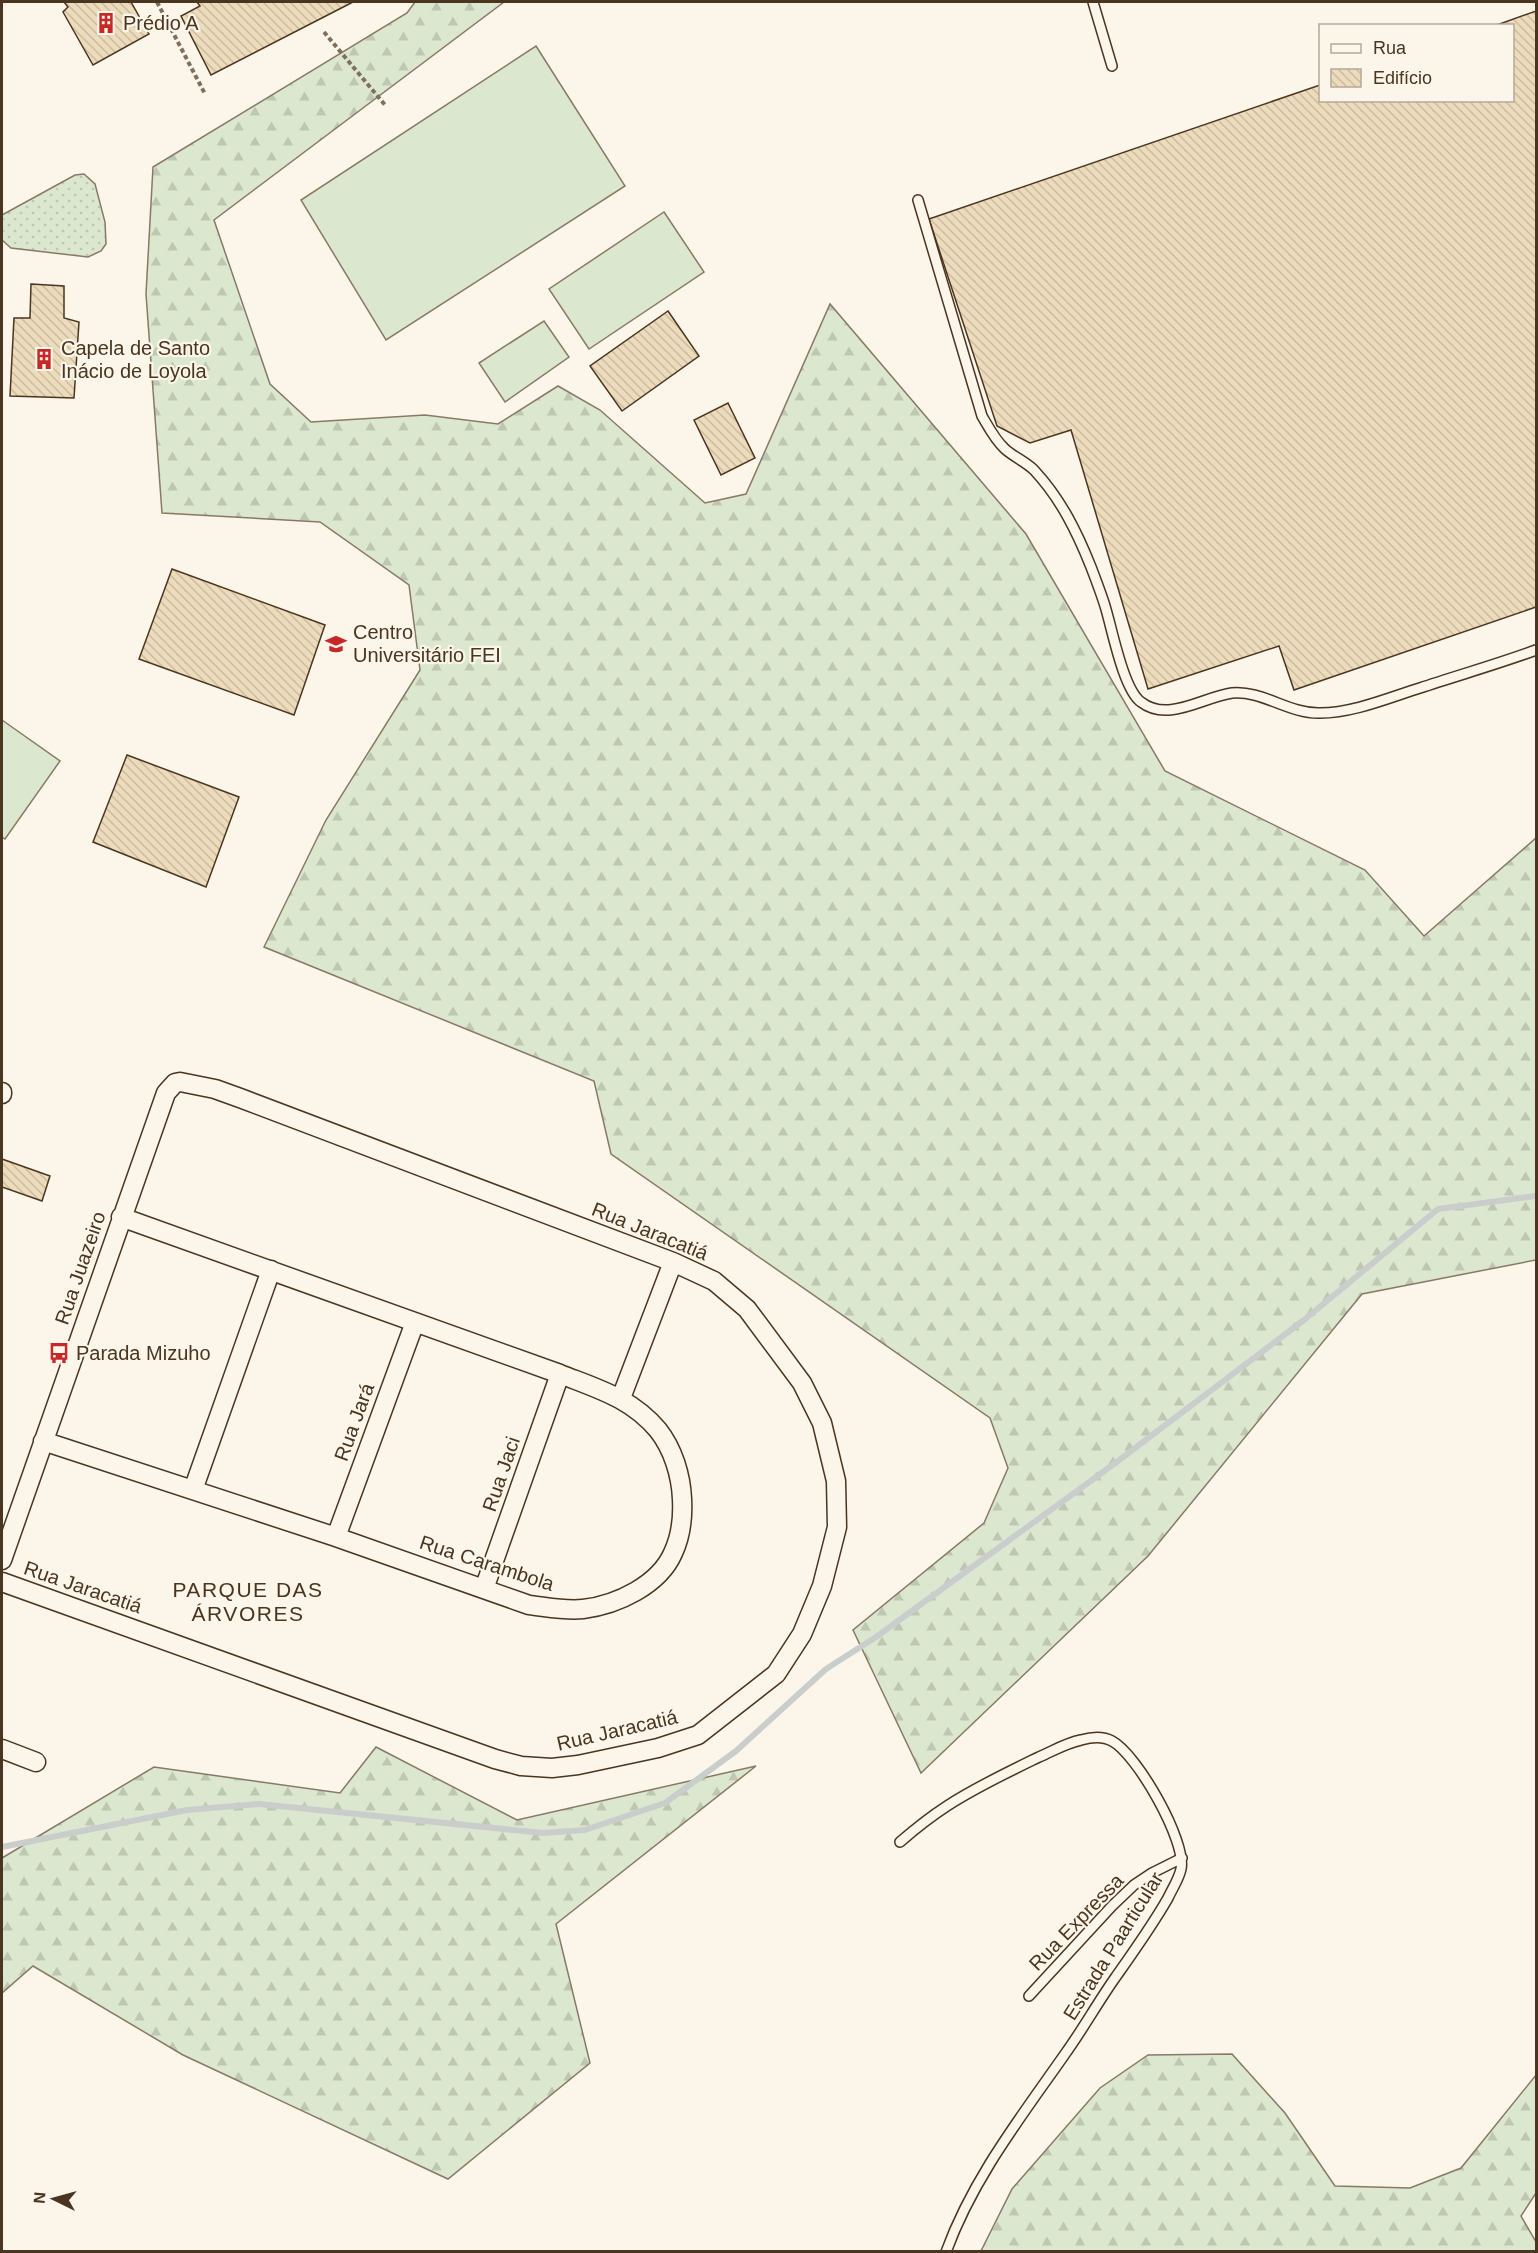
<svg xmlns="http://www.w3.org/2000/svg" width="1538" height="2253" font-family="Helvetica,sans-serif">
	<style>
		.grass { fill: url(#grass-dots); stroke: #887966; stroke-width: 1.5 }
		.forest { fill: url(#forest-firs); stroke: #887966; stroke-width: 1.5 }
		.garden { fill: #dce7d0; stroke: #887966; stroke-width: 1.5 }
		.lines { fill: none; stroke-linecap: round; stroke-linejoin: round }
		.stream { stroke: #c9cecd; stroke-width: 6 }
		.building { fill: url(#building-back-hatch); stroke: #4a3520; stroke-width: 1.5 }
		.lane-casing { stroke: #4a3520; stroke-width: 12 }
		.street-casing { stroke: #4a3520; stroke-width: 21 }
		.path { stroke: #7f6f5c; stroke-width: 4; stroke-dasharray: 4.5 3; stroke-linecap: butt }
		.lane { stroke: #fbf6e9; stroke-width: 9 }
		.street { stroke: #fbf6e9; stroke-width: 18 }
		.labels { text-anchor: middle; stroke-width: 4.5; stroke-linejoin: round; paint-order: stroke }
		.poi-label { font-size: 20px; fill: #4a3520; stroke: #fbf6e9; text-anchor: start }
		.street-label { font-size: 20px; fill: #4a3520; stroke: #fbf6e9 }
		.neighbourhood-label { font-size: 21px; letter-spacing: 1.5px; fill: #4a3520; stroke: #fbf6e9 }
	</style>
	<defs>
		<pattern id="grass-dots" width="8" height="8" patternUnits="userSpaceOnUse" patternTransform="scale(1.5)"><rect width="8" height="8" fill="#dce7d0"/><path d="M2 2h.1M6 6h.1" fill="none" stroke="#bec7b2" stroke-width="1.8" stroke-linecap="round"/></pattern>
		<pattern id="forest-firs" width="22" height="20" patternUnits="userSpaceOnUse" patternTransform="scale(1.5)"><rect width="22" height="20" fill="#dce7d0"/><path d="M5 1l3.5 6h-7zM16 11l3.5 6h-7z" fill="#bec7b2"/></pattern>
		<pattern id="building-back-hatch" width="6" height="6" patternUnits="userSpaceOnUse" patternTransform="scale(1.5)"><rect width="6" height="6" fill="#ecdcbc"/><path d="M-1 5l2 2M0 0l6 6M5-1l2 2" fill="none" stroke="#ccbda1"/></pattern>
	</defs>
	<rect width="100%" height="100%" fill="#fbf6e9"/>
	<path class="grass" d="M84,174L95,184L105,222L106,244L101,251L88,257L11,248L2,240V215L75,175Z"/>
	<path class="forest" d="M415,2H504L214,220L270,384L311,422L425,415L498,424L558,386L600,410L705,503L746,494L830,304L1026,534L1165,771L1365,870L1424,936L1536,838V1260L1362,1294L1148,1556L921,1773L853,1630L984,1523L1008,1468L990,1418L611,1154L594,1081L264,947L326,820L420,670L409,585L320,522L162,513L146,294L153,167L407,13Z
		M376,1747L517,1820L756,1766L556,1924L590,2063L448,2179L183,2055L33,1966L2,1993V1858L154,1767L340,1793Z
		M1232,2054L1285,2113L1335,2186L1410,2188L1461,2168L1536,2075V2193L1521,2216L1536,2242V2251H981L1012,2189L1100,2088L1148,2055Z"/>
	<path class="garden" d="M536,46L625,186L386,340L301,200Z
		M664,212L704,272L589,349L549,289Z
		M544,321L569,357L505,402L479,363Z
		M2,720L60,761L5,839L2,837Z"/>
	<g class="lines">
		<path class="stream" d="M2,1847L187,1810L259,1804L543,1833L585,1830L665,1803L736,1751L826,1669L876,1637L1114,1464L1304,1320L1438,1209L1536,1196"/>
	</g>
	<path class="building" d="M64,2H131L149,34L93,65L63,12L68,7Z
		M197,2H353L211,75L181,16L200,6Z
		M1536,11V607L1294,690L1279,646L1148,689L1071,430L1030,443L997,426L929,219L1320,85V100H1512V26H1494Z
		M31,284L64,286V318L79,322L74,398L10,396L14,318H30Z
		M668,311L699,356L622,411L590,366Z
		M728,403L755,458L721,475L694,420Z
		M172,569L325,625L294,715L139,659Z
		M127,755L239,797L206,887L93,842Z
		M2,1159L50,1176L42,1201L2,1187Z"/>
	<g class="lines">
		<defs>
			<path id="lane" d="M1093,2L1112,66
				M918,200L982,416C989,428 995,440 1005,449C1014,457 1026,462 1034,470C1061,499 1077,532 1091,567C1096,580 1101,593 1105,606C1112,628 1123,689 1141,702C1168,723 1203,697 1232,693C1262,690 1289,714 1320,713C1353,713 1388,698 1420,688C1459,675 1498,664 1536,650
				M900,1842C915,1829 930,1817 947,1806C976,1787 1008,1772 1039,1757C1053,1751 1066,1743 1081,1740C1091,1737 1103,1736 1112,1741C1137,1754 1187,1842 1181,1869C1179,1879 1172,1889 1168,1898C1152,1926 1134,1951 1115,1978C1098,2002 1083,2029 1065,2054C1021,2117 973,2178 946,2252
				M1029,1996L1112,1906L1134,1885L1152,1873L1182,1858"/>
			<path id="street" d="M2,1094V1092
				M621,1398L673,1262
				M43,1441L336,1537L529,1605C547,1607 565,1611 583,1609C617,1605 659,1585 673,1553C681,1536 683,1517 682,1499C681,1475 673,1449 658,1430C631,1398 598,1389 560,1374L121,1217
				M193,1490L271,1270
				M336,1537L415,1322
				M2,1560L166,1093L175,1083L180,1082L215,1089L240,1098L673,1262L714,1281L747,1309L802,1383L822,1423L836,1481L837,1527L822,1586L802,1634L776,1674L698,1735L658,1748L578,1765L552,1768L521,1766L495,1759L2,1582
				M484,1589L560,1374
				M2,1749L36,1762"/>
		</defs>
		<use href="#lane" class="lane-casing"/>
		<use href="#street" class="street-casing"/>
		<path class="path" d="M157,2L205,94
			M324,32L385,105"/>
		<use href="#lane" class="lane"/>
		<use href="#street" class="street"/>
	</g>
	<defs>
		<symbol id="building-bare" viewBox="-9 -9 18 18"><path d="M-4-6H4V6H1V3H-1V6H-4ZM-2.5-4.3h1.7v1.8h-1.7ZM.8-4.3h1.7v1.8H.8ZM-2.5-1h1.7V.8h-1.7ZM.8-1h1.7V.8H.8Z" fill="#c62828" stroke="#fbf6e9" stroke-width="2.5" paint-order="stroke"/></symbol>
		<symbol id="university-bare" viewBox="-9 -9 18 18"><path d="M0-5L7-2L0 1L-7-2ZM-4 1L0 2.5L4 1V4Q0 6-4 4Z" fill="#c62828" stroke="#fbf6e9" stroke-width="2.5" paint-order="stroke"/></symbol>
		<symbol id="bus-bare" viewBox="-9 -9 18 18"><path d="M-5-6H5V4H4V6H2V4H-2V6H-4V4H-5ZM-3.5-4V0h7V-4ZM-3.5 1.2v1.5H-2V1.2ZM2 1.2v1.5H3.5V1.2Z" fill="#c62828" stroke="#fbf6e9" stroke-width="2.5" paint-order="stroke"/></symbol>
	</defs>
	<g fill-rule="evenodd">
		<use href="#building-bare" x="91" y="8" width="30" height="30"/>
		<use href="#building-bare" x="29" y="344" width="30" height="30"/>
		<use href="#university-bare" x="321" y="629" width="30" height="30"/>
		<use href="#bus-bare" x="44" y="1338" width="30" height="30"/>
	</g>
	<g class="labels">
		<g class="poi-label">
			<text x="123" y="30">Prédio A</text>
			<text x="61" y="355">Capela de Santo<tspan x="61" dy="23">Inácio de Loyola</tspan></text>
			<text x="353" y="639">Centro<tspan x="353" dy="23">Universitário FEI</tspan></text>
			<text x="76" y="1360">Parada Mizuho</text>
		</g>
		<g class="street-label">
			<text transform="translate(650 1231) rotate(22)" y="7">Rua Jaracatiá</text>
			<text transform="translate(80 1268) rotate(-71)" y="7">Rua Juazeiro</text>
			<text transform="translate(354 1422) rotate(-70)" y="7">Rua Jará</text>
			<text transform="translate(501 1474) rotate(-71)" y="7">Rua Jaci</text>
			<text transform="translate(487 1563) rotate(18)" y="7">Rua Carambola</text>
			<text transform="translate(83 1587) rotate(19)" y="7">Rua Jaracatiá</text>
			<text transform="translate(617 1730) rotate(-13)" y="7">Rua Jaracatiá</text>
			<text transform="translate(1076 1922) rotate(-46)" y="7">Rua Expressa</text>
			<text transform="translate(1113 1946) rotate(-58)" y="7">Estrada Paarticular</text>
		</g>
		<g class="neighbourhood-label">
			<text x="248" y="1597">PARQUE DAS<tspan x="248" dy="24">ÁRVORES</tspan></text>
		</g>
	</g>
	<rect width="1538" height="2253" fill="none" stroke="#4a3520" stroke-width="6"/>
	<rect x="1319" y="24" width="195" height="78" fill="#fbf6e9" stroke="#b4a999" stroke-width="1.5"/>
	<rect x="1331" y="44" width="30" height="9" fill="#fbf6e9" stroke="#b4a999" stroke-width="1.5"/>
	<text x="1373" y="54" font-size="18" fill="#4a3520">Rua</text>
	<rect x="1331" y="69" width="30" height="18" fill="url(#building-back-hatch)" stroke="#b4a999" stroke-width="1.5"/>
	<text x="1373" y="84" font-size="18" fill="#4a3520">Edifício</text>
	<g transform="translate(54 2199) rotate(275)" stroke="#fbf6e9" stroke-width="4.5" paint-order="stroke">
	<path d="M0-4.5L10 22L0 15L-10 22Z" fill="#4a3520"/>
	<text y="-9" font-size="16" font-weight="bold" text-anchor="middle" fill="#4a3520">N</text>
	</g>
</svg>
